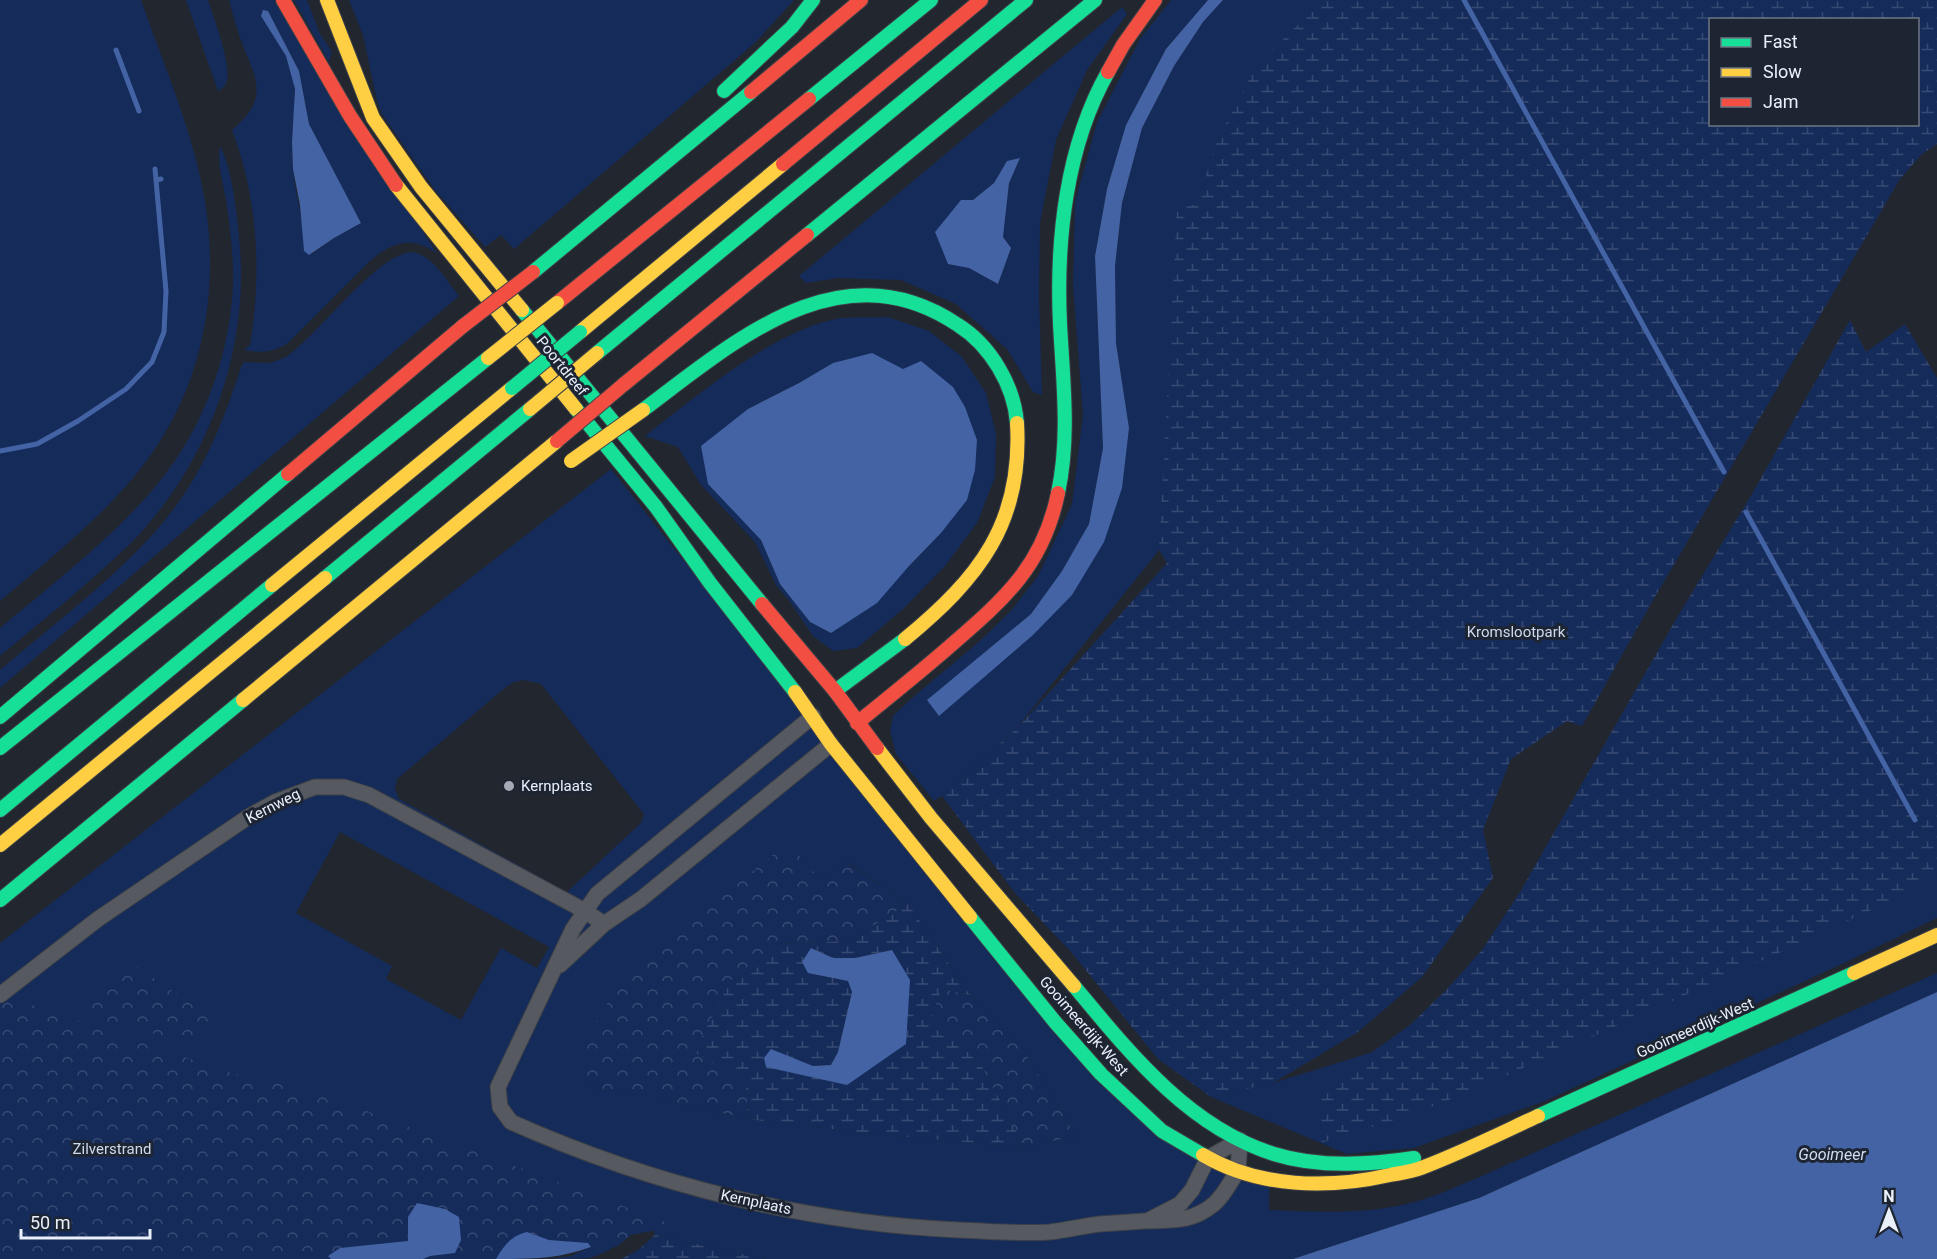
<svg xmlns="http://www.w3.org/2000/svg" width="1937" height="1259" font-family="Roboto,sans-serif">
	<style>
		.grass { fill: #152b5a; fill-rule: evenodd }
		.forest { fill: url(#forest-crowns) }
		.wetland { fill: url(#wetland-marsh); fill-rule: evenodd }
		.water { fill: #4363a4 }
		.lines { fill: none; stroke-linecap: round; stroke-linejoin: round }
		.stream { stroke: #4363a4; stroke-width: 5 }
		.street-casing { stroke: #3d4147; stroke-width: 17 }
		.fast-casing { stroke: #3d4147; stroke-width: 16 }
		.slow-casing { stroke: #3d4147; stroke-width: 16 }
		.jam-casing { stroke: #3d4147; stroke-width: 16 }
		.street { stroke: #565a60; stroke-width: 15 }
		.fast { stroke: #16e098; stroke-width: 14 }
		.slow { stroke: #ffcf43; stroke-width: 14 }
		.jam { stroke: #f24e42; stroke-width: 14 }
		.fast-bridge-casing { stroke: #3d4147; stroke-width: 16; stroke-linecap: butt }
		.slow-bridge-casing { stroke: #3d4147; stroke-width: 16; stroke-linecap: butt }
		.jam-bridge-casing { stroke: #3d4147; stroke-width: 16; stroke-linecap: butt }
		.fast-bridge { stroke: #16e098; stroke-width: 14 }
		.slow-bridge { stroke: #ffcf43; stroke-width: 14 }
		.jam-bridge { stroke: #f24e42; stroke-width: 14 }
		.poi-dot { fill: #a4a9b3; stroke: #1d2533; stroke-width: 2 }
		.labels { text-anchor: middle; stroke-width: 6; stroke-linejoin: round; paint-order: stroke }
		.street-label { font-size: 15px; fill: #eaf0fa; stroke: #1d2533 }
		.park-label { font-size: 15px; fill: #ced9ed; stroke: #1d2533 }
		.poi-label { font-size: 15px; fill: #eaf0fa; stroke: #1d2533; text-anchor: start }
		.water-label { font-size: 16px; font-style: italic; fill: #d2ddf1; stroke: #1d2533 }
	</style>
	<defs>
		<pattern id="forest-crowns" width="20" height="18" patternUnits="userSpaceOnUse" patternTransform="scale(1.5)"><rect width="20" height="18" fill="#152b5a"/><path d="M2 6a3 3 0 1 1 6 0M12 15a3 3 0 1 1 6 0" fill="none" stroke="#374a73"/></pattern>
		<pattern id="wetland-marsh" width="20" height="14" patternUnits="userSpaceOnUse" patternTransform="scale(1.5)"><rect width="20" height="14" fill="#152b5a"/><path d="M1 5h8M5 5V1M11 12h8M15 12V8" fill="none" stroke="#374a73"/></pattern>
	</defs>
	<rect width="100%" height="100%" fill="#22262e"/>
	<path class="grass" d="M0,0H141C160,55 186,115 199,172C225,279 206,393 133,478C94,524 46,562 0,601Z
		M186,0H208C214,19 231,63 227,80C226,86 223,88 218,91Z
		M229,0H274L437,254C413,235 392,242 370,261L288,343C273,353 261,353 244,350L250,345C262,274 258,198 232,130C267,100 259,84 243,46C237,31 233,15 229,0ZM268,11L299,71L309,124L361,223L334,238L312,254C301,219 291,178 292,141C293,116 298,93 291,68C285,49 271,32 261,16Z
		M294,0H307L320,34L332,52L329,62Z
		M349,0H794L756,42L514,249L501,235L485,247L435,190L382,114L377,101L363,35Z
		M1171,0H1208L1166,49L1126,125L1107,189L1095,256L1103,448L1089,524L1062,571L1031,614L928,700L939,715L1072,595L1129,428L1116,343L1115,266L1122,203L1142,128L1174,66L1203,22L1223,0H1323L1159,550L1016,729L942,796L934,801L896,754L890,731L893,716L912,698L981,640L1011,611L1038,576L1072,504L1083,415L1073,285L1075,202L1097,122L1140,39Z
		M1122,7L1127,14L1087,70L1056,140L1040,223L1039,297L1042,395L1033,392L1007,349L956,304L901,280L838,278L806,283L799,276ZM1020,158L1009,183L1003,237L1011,248L998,284L969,268L973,200L994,183L1007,162Z
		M220,146C233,170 238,221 240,249C248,356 206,467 131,543C90,583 44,619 0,656V628C51,585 105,544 149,494C200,437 229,362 233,286C234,258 230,228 226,200C223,182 217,165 220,146Z
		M412,252C433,255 446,280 459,296L0,688V670C54,624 113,580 160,526C200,480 223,424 241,367L244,362L270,363L286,357C319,335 376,254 412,252Z
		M888,317L929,331L962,357L986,393L996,434L995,477L977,523L945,566L903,609L857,648L833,651L813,636L790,602L776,585L755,542L701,485L678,447L645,436C697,396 777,327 842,318C857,317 873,318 888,317ZM833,363L904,369L941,533L909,566L831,633L810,622L780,584L761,540L748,409L799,383Z
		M611,469L1078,1057L1132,1111L1269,1186V1210C1317,1212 1366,1215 1414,1202C1434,1197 1455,1187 1475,1179L1937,973V992L1479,1198L1293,1259H766L655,1235L648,1217C631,1235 613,1252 589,1258C577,1259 562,1259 550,1259L571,1256L591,1247L0,1259V943ZM523,680L541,684L644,814L641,823L567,892L399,799L395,789L397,779L506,687L514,682ZM340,832L549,947L537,968L501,948L461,1020L386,979L392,966L296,913ZM788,844L819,878L847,862L908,904L970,995L1023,1050L1076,1136L1025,1147L883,1135L748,1119L635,1093L582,1086Z
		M1937,876V918L1844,963L1545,1101L1414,1148L1347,1154L1211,1097L1273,1083Z"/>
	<path class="forest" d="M788,843L819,878L846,862L908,904L848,941L777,944L746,1082L748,1119L635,1093L582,1086L587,1038L623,976Z
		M131,962L211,1018L195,1044L69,1012Z
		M942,989L970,995L1023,1050L1076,1136L1025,1147L982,1067L931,1015Z
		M0,994L237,1075L238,1070L326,1096L677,1226L631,1235L616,1247L606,1240L509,1259H0Z"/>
	<path class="wetland" d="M1323,0H1937V144L1921,155L1900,179L1652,602L1582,726L1567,721L1511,759L1483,830L1493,878L1422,977L1358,1032L1273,1083L1211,1097L1158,1059L1071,952L1015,893L942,796L1016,729L1167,563L1159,550L1177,209L1197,204L1217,141L1256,66ZM1710,20H1918V124H1710Z
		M1850,320L1866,352L1905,324L1937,378V876L1867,912L1792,947L1472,1091L1410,1115L1320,1143V1089L1410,1025L1449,987L1482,950L1520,892L1679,614L1752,494Z
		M908,904L970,995L942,989L932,1015L982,1067L1025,1147L883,1135L748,1119L746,1082L694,1052L731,980L777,944L848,941ZM811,948L833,958H855L892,950L847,1085L771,1050L813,1066L831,1065L838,1052L852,992L848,981L808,973Z
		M655,1235L766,1259H621L638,1250Z"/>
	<path class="water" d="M1208,0H1223L1203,22L1174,66L1142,128L1122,203L1115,266L1116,343L1129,428L1122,488L1104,542L1072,595L1033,635L939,716L927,700L1031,614L1062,571L1089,524L1103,448L1095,256L1107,189L1126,125L1166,49Z
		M263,10L268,11L299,71L309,124L361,223L334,238L309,255L304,251L300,205L293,169L292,142L295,89L286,56L261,16Z
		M1020,158L1009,183L1003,237L1011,248L998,284L969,268L948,264L935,232L961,200H973L994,183L1007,161Z
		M872,353L903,369L921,361L953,387L965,407L977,440L975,470L967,500L941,533L909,566L877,603L831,633L810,622L780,584L761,540L708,484L701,446L748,409L799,383L833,363Z
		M811,948L833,958H855L892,950L910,980L906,1044L847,1085L766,1067L764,1058L771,1049L813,1066L831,1065L838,1052L852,992L848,981L808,973L802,962Z
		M1937,992V1259H1293L1479,1198Z
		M417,1203L445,1209L459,1217L461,1240L455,1253L430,1256L423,1259H331L328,1256L340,1248L408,1241V1217Z
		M527,1232L549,1240L588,1243L591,1247C558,1259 531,1259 496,1259C504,1245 511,1236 527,1232Z"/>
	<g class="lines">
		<path class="stream" d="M1464,0L1724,472
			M116,50L139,111
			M155,169L156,180L161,179
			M0,451L37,444L78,421L126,389L152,362L164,332L166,291L156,180
			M1746,512L1915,820"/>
		<defs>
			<path id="street" d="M813,716L597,894L573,929L498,1087L500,1107L511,1122C652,1185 805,1223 959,1230C989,1231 1021,1234 1050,1232C1067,1230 1083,1226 1100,1224C1115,1223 1130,1222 1145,1221C1172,1220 1191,1223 1214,1204C1223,1196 1229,1185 1235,1175L1238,1171L1240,1140
				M560,965L604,924L641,899L831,744
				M0,995L98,919L248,817L275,802L315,787H344L369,795L585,911L604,924
				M1149,1220L1180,1204L1192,1190L1208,1158L1240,1140"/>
			<path id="fast" d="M724,91L792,27L813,0
				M809,99L931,0
				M807,235L1095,0
				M533,272L751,92
				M522,310L762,604
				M597,353L1026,0
				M576,409L656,507L710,583L795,692
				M643,410C735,341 841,246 958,325C990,345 1014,385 1017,423
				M1058,493C1070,437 1063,381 1060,324C1056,240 1066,146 1108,72
				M325,578L530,409
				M835,691L905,639
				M0,717L288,474
				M0,748L488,358
				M0,810L272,585
				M0,900L243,700
				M970,917L1055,1022L1101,1074L1162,1131L1203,1155
				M1074,986C1129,1052 1188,1127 1274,1154C1318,1168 1369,1165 1414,1158
				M1538,1116L1854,973"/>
			<path id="slow" d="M327,0L373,118L421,187L522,310
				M396,185L576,409
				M580,332L783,164
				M272,585L512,388
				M905,639C979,578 1023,523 1017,423
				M795,692L831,744L970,917
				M243,700L557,441
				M877,748L931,818L1074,986
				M0,845L325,578
				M1854,973L1937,935
				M1203,1155C1259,1188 1328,1189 1390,1175C1400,1173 1411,1172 1421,1168C1461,1153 1499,1134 1538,1116"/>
			<path id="jam" d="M283,0L350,116L396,185
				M1108,72L1123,45L1155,0
				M751,92L861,0
				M783,164L981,0
				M557,303L809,99
				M623,385L807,235
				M288,474L463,326
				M762,604L835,691L877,748
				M857,723C888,698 919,673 949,647C1003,600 1043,567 1058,493"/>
		</defs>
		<use href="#street" class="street-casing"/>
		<use href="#fast" class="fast-casing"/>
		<use href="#slow" class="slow-casing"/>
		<use href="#jam" class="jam-casing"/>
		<use href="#street" class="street"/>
		<use href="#fast" class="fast"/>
		<use href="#slow" class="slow"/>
		<use href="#jam" class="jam"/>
		<defs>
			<path id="fast-bridge" d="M512,388L580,332"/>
			<path id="slow-bridge" d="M488,358L557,303
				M530,409L597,353
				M571,461L643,410"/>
			<path id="jam-bridge" d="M463,326L533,272
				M557,441L623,385"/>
		</defs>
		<use href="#fast-bridge" class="fast-bridge-casing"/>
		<use href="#slow-bridge" class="slow-bridge-casing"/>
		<use href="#jam-bridge" class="jam-bridge-casing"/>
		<use href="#fast-bridge" class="fast-bridge"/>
		<use href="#slow-bridge" class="slow-bridge"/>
		<use href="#jam-bridge" class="jam-bridge"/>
	</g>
	<circle class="poi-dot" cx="509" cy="786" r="6"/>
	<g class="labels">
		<g class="street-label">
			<text transform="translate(562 366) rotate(51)" y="5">Poortdreef</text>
			<text transform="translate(273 806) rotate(-27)" y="5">Kernweg</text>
			<text transform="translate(1084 1026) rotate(49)" y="5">Gooimeerdijk-West</text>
			<text transform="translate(1695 1028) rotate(-24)" y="5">Gooimeerdijk-West</text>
			<text transform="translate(756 1202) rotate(12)" y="5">Kernplaats</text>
		</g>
		<g class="park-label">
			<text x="1516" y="637">Kromslootpark</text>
			<text x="112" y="1154">Zilverstrand</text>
		</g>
		<g class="poi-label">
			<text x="521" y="791">Kernplaats</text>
		</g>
		<g class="water-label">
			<text x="1832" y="1160">Gooimeer</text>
		</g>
	</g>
	<rect x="1709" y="18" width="210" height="108" fill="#1d2533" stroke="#6f7683" stroke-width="1.5"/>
	<rect x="1721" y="38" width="30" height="9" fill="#16e098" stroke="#6f7683" stroke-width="1.5"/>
	<text x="1763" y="48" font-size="18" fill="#eaf0fa">Fast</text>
	<rect x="1721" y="68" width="30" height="9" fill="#ffcf43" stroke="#6f7683" stroke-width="1.5"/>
	<text x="1763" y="78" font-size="18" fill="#eaf0fa">Slow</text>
	<rect x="1721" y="98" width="30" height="9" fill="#f24e42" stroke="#6f7683" stroke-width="1.5"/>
	<text x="1763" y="108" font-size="18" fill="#eaf0fa">Jam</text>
	<g transform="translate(1889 1211)" stroke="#1d2533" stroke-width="4.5" paint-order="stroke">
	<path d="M0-4.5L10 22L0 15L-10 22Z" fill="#eaf0fa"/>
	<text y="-9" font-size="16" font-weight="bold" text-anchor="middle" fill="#eaf0fa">N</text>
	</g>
	<path d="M21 1229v9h129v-9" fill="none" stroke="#eaf0fa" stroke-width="3"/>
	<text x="30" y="1229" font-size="18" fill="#eaf0fa" stroke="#1d2533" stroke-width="4.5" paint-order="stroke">50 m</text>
</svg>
